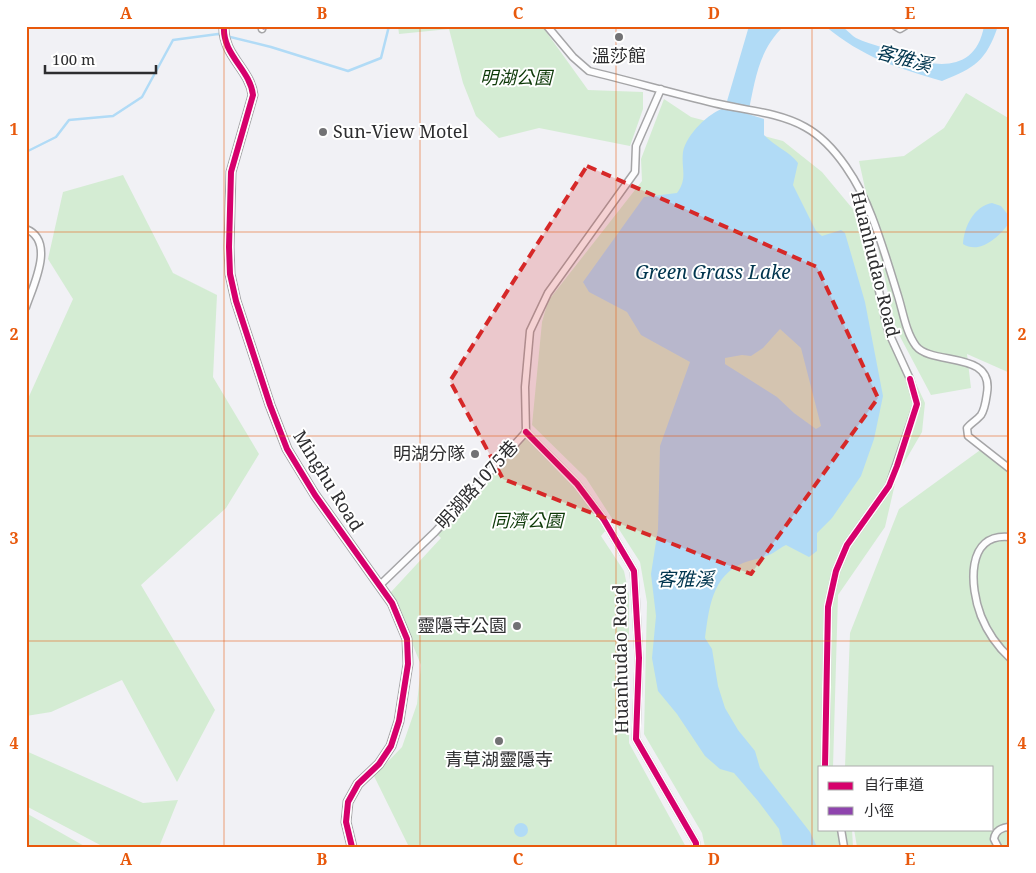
<svg xmlns="http://www.w3.org/2000/svg" width="1036" height="873" font-family="'Noto Serif','Noto Sans TC',serif">
	<style>
		.green { fill: #d4ecd3 }
		.water { fill: #b1dbf6; fill-rule: evenodd }
		.lines { fill: none; stroke-linecap: round; stroke-linejoin: round }
		.stream { stroke: #b1dbf6; stroke-width: 2.5 }
		.minor-casing { stroke: #a5a5a7; stroke-width: 9 }
		.tertiary-casing { stroke: #a5a5a7; stroke-width: 11 }
		.minor { stroke: #fdfdfe; stroke-width: 6 }
		.tertiary { stroke: #fdfdfe; stroke-width: 9 }
		.quiet { stroke: #8e44ad; stroke-width: 5; stroke-dasharray: 10 5; stroke-linecap: butt }
		.cycleway-casing { stroke: #fff; stroke-width: 9 }
		.cycleway { stroke: #d6006c; stroke-width: 6 }
		.marked { fill: #d62828; fill-opacity: 0.2; stroke: #d62828; stroke-width: 4; stroke-dasharray: 10 6; stroke-linejoin: round }
		.grid { fill: none; stroke: #e8590c; stroke-width: 1; stroke-opacity: 0.55 }
		.poi-dot { fill: #727274; stroke: #fff; stroke-width: 2 }
		.labels { text-anchor: middle; stroke-width: 4; stroke-linejoin: round; paint-order: stroke }
		.poi-label { font-size: 18px; fill: #2d2d2f; stroke: #fff }
		.park-label { font-size: 18px; font-style: italic; fill: #0d3908; stroke: #fff }
		.street-label { font-size: 18px; fill: #2d2d2f; stroke: #fff }
		.water-label { font-size: 19px; font-style: italic; fill: #01354e; stroke: #fff }
		.neatline { fill: none; stroke: #e8590c; stroke-width: 2 }
		.grid-label { font-size: 16px; text-anchor: middle; font-weight: bold; fill: #e8590c }
	</style>
	<rect width="100%" height="100%" fill="#f1f1f5"/>
	<path class="green" d="M398,26H542L588,90L643,92V109L630,146L539,128L499,138L476,116L463,83L449,29L399,34Z
		M966,93L1010,119V373L967,354L971,388L931,395L896,329L859,161L904,156L944,128Z
		M664,99L691,117L783,141L822,172L857,214L889,325L925,403L922,432L897,475L885,527L838,595L833,767H820V829H852L853,847H705L702,833L644,734L647,602L640,562L586,478L532,425L542,322L548,301L642,181L641,159Z
		M123,175L173,273L217,295L213,377L259,454L226,508L141,585L215,710L177,782L122,680L51,712L26,716V403L73,299L48,259L63,192Z
		M526,432C549,455 600,499 606,530L601,536L624,571L629,595V743L686,847H409L374,776L402,747L417,704L421,665L391,592L441,538L435,532Z
		M983,448L1010,466V847H857L854,829H992V767H845L850,633L899,509Z
		M26,751L143,803L178,800L159,847H104L26,806Z
		M26,813L86,847H26Z"/>
	<path class="water" d="M749,26H784C758,50 755,82 748,114L764,119V135C774,146 789,151 798,163L793,185L816,231L822,236L841,230L845,233L865,302L883,396L874,439L861,476L832,518L817,533V551L809,557L786,545C781,547 778,550 773,553C765,558 753,559 743,563C712,576 709,608 705,638L712,649L718,686L725,708L738,730L755,751L760,768L810,832L817,847H783L779,829L758,801L734,773L720,769L705,756L677,714L658,691L652,658L656,616L651,574L658,529L660,446L690,362L641,335L627,312L589,292L583,282L644,197L677,193C688,178 681,169 683,152C686,135 709,112 725,108ZM780,329L801,348L821,426L816,429L794,413L777,397L725,364V358L742,355L751,356L763,348Z
		M825,26C829,26 836,25 840,26C846,28 851,35 856,38C864,42 873,44 881,47C917,63 974,83 984,26H998C986,61 975,68 942,81C895,67 864,58 825,26Z
		M992,203L1001,206L1009,216V223C1000,236 980,255 963,244C964,227 974,206 992,203Z
		M514 830a7 7 0 1 1 14 0a7 7 0 1 1-14 0Z"/>
	<g class="lines">
		<path class="stream" d="M26,152L56,137L69,120L113,116L142,97L173,40L218,34L271,47L348,71L381,58L389,26"/>
		<defs>
			<path id="minor" d="M547,26L573,57L589,71C630,81 672,93 714,103C743,110 778,112 805,127C836,144 860,185 872,217C882,243 890,270 898,296C903,312 906,333 916,346C932,366 994,350 987,393C986,400 985,409 981,415C977,420 971,423 967,428L968,436L1010,469
				M895,26L900,29L905,26
				M262,29L263,26
				M26,229C56,241 33,286 26,307
				M526,432L577,484L604,520L634,571L639,658L636,739L696,843V847
				M1010,537C965,532 970,588 981,616C987,631 998,647 1010,658
				M379,586L435,532L526,432L525,387L530,331L548,293L635,172L636,146L661,89
				M825,767L828,607L836,571L847,545L889,486L917,404L910,379L888,331L860,206L861,196
				M841,829L844,847
				M998,847L994,839C995,831 1002,827 1010,827"/>
			<path id="tertiary" d="M224,26C222,55 250,69 253,95L231,172L229,247L230,274L236,301L270,405L287,449L315,495L392,603L407,639L408,664L399,721L391,746L379,764L358,784L348,802L346,822L352,847"/>
		</defs>
		<use href="#minor" class="minor-casing"/>
		<use href="#tertiary" class="tertiary-casing"/>
		<use href="#minor" class="minor"/>
		<use href="#tertiary" class="tertiary"/>
		<path class="quiet" d="M262,29L263,26"/>
		<defs>
			<path id="cycleway" d="M224,26C222,55 250,69 253,95L231,172L229,247L230,274L236,301L270,405L287,449L315,495L392,603L407,639L408,664L399,721L391,746L379,764L358,784L348,802L346,822L352,847
				M526,432L577,484L604,520L634,571L639,658L636,739L696,843V847
				M825,767L828,607L836,571L847,545L889,486L897,466L917,404L910,379"/>
		</defs>
		<use href="#cycleway" class="cycleway-casing"/>
		<use href="#cycleway" class="cycleway"/>
	</g>
	<path class="marked" d="M587,166L817,267L878,398L751,574L503,479L450,381Z"/>
	<path class="grid" d="M224,26V847M420,26V847M616,26V847M812,26V847M26,232H1010M26,436H1010M26,641H1010"/>
	<g class="poi-dot">
		<circle cx="619" cy="37" r="5"/>
		<circle cx="323" cy="132" r="5"/>
		<circle cx="475" cy="454" r="5"/>
		<circle cx="517" cy="626" r="5"/>
		<circle cx="499" cy="741" r="5"/>
	</g>
	<g class="labels">
		<g class="poi-label">
			<text x="619" y="62">溫莎館</text>
			<text x="333" y="138" text-anchor="start">Sun-View Motel</text>
			<text x="465" y="460" text-anchor="end">明湖分隊</text>
			<text x="507" y="632" text-anchor="end">靈隱寺公園</text>
			<text x="499" y="766">青草湖靈隱寺</text>
		</g>
		<g class="park-label">
			<text x="516" y="84">明湖公園</text>
			<text x="527" y="527">同濟公園</text>
		</g>
		<g class="street-label">
			<text transform="translate(875 264) rotate(76)" y="6">Huanhudao Road</text>
			<text transform="translate(328 481) rotate(58)" y="6">Minghu Road</text>
			<text transform="translate(477 485) rotate(-48)" y="6">明湖路1075巷</text>
			<text transform="translate(621 659) rotate(-91)" y="6">Huanhudao Road</text>
		</g>
		<g class="water-label">
			<text transform="translate(904 58) rotate(15)" y="7">客雅溪</text>
			<text x="713" y="279">Green Grass Lake</text>
			<text x="685" y="586">客雅溪</text>
		</g>
	</g>
	<rect width="1036" height="873" fill="none" stroke="#ffffff" stroke-width="55"/>
	<rect x="818" y="766" width="175" height="65" fill="#ffffff" stroke="#ababac"/>
	<rect x="828" y="782" width="25" height="8" fill="#d6006c" stroke="#ababac"/>
	<text x="864" y="790" font-size="15" fill="#2d2d2f">自行車道</text>
	<rect x="828" y="807" width="25" height="8" fill="#8e44ad" stroke="#ababac"/>
	<text x="864" y="816" font-size="15" fill="#2d2d2f">小徑</text>
	<path d="M45 65v8h111v-8" fill="none" stroke="#2d2d2f" stroke-width="2.5"/>
	<text x="52" y="65" font-size="15" fill="#2d2d2f" stroke="#ffffff" stroke-width="4" paint-order="stroke">100 m</text>
	<rect x="28" y="28" width="980" height="818" class="neatline"/>
	<g class="grid-label">
		<text x="126" y="19">A</text>
		<text x="322" y="19">B</text>
		<text x="518" y="19">C</text>
		<text x="714" y="19">D</text>
		<text x="910" y="19">E</text>
		<text x="14" y="135">1</text>
		<text x="1022" y="135">1</text>
		<text x="14" y="340">2</text>
		<text x="1022" y="340">2</text>
		<text x="14" y="544">3</text>
		<text x="1022" y="544">3</text>
		<text x="14" y="749">4</text>
		<text x="1022" y="749">4</text>
		<text x="126" y="865">A</text>
		<text x="322" y="865">B</text>
		<text x="518" y="865">C</text>
		<text x="714" y="865">D</text>
		<text x="910" y="865">E</text>
	</g>
</svg>
